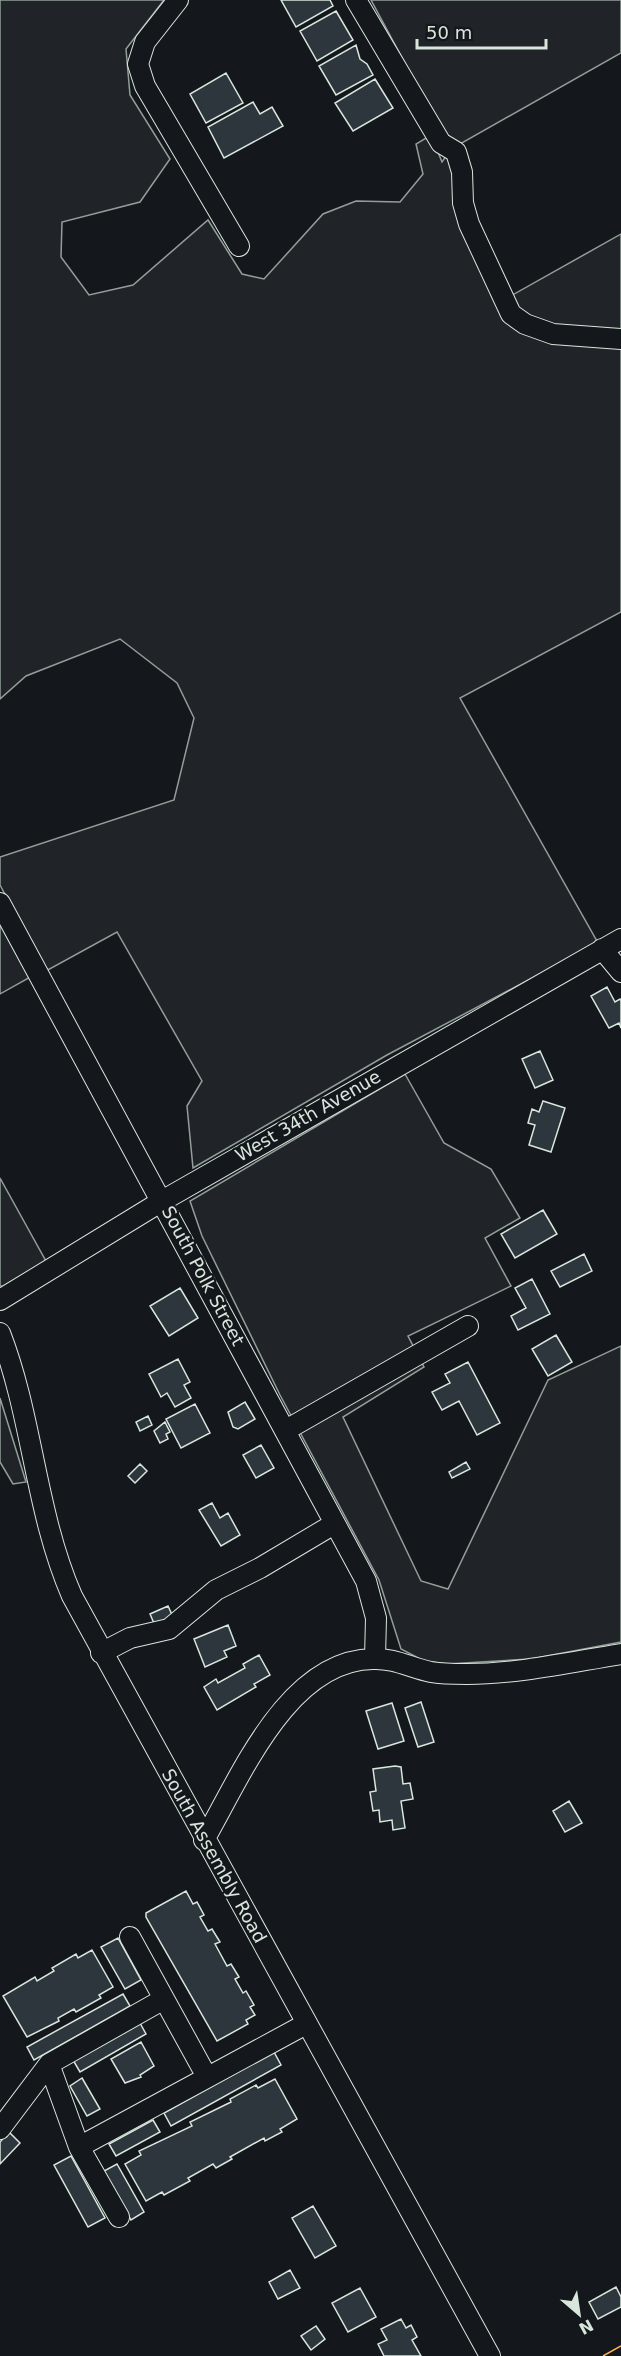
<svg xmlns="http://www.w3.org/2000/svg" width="621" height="2356" font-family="'DejaVu Sans',sans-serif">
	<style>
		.green { fill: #202428; stroke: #939e99; stroke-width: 1.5 }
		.building { fill: #2c363c; stroke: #d8e6dc; stroke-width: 1.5 }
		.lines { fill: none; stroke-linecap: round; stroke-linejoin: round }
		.minor-casing { stroke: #d8e6dc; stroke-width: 22 }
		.minor { stroke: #14181c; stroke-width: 20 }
		.power { stroke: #ffb74d; stroke-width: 1.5; stroke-dasharray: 21 4.5 3 4.5; stroke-linecap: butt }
		.labels { text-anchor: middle; stroke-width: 4.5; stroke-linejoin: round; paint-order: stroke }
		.street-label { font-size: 18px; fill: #d8e6dc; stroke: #14181c }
	</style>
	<rect width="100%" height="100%" fill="#14181c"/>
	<path class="green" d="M0,0H164L126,49L130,95L170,159L140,202L62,222L61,257L89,295L133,285L208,220L242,274L264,279L323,214L356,201L400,202L423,174L416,144L431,135L442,162L451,149L371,0H621V53L451,149L500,302L621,234V612L460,698L598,943L387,1055L193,1168L187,1106L202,1081L117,932L46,971L0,885V857L174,800L194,718L177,683L120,639L26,676L0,699Z
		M0,918L34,975L0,994Z
		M405,1074L444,1143L491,1169L520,1218L485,1238L511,1286L408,1336L424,1367L343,1417L421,1581L448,1589L548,1380L621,1346V1642L531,1659L447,1664L424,1661L401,1649L379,1580L280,1395L202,1236L190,1201Z
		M0,1178L47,1263L4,1288L0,1285Z
		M0,1398L26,1482L13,1484L0,1462Z"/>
	<path class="building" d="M281,0H330L333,6L296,27Z
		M336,11L353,40L317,61L300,31Z
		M356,45L360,59L367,64L373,75L336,95L319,66Z
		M226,73L243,103L206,123L190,94Z
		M375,79L393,108L353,131L335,103Z
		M253,102L260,114L272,107L283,126L224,158L208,127Z
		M607,987L615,1002L620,999L621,1001V1028L619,1023L609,1028L591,996Z
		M540,1051L553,1080L535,1088L522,1059Z
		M543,1101L565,1108L551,1152L529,1145L535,1125L528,1123L532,1109L539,1112Z
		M543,1210L557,1234L515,1258L501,1234Z
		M584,1254L592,1271L560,1287L551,1271Z
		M532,1279L550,1314L518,1330L511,1316L526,1308L515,1288Z
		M180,1288L198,1318L169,1336L150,1306Z
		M556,1335L572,1362L548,1376L532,1349Z
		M178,1359L190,1382L184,1385L191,1398L175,1407L167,1393L161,1397L149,1374Z
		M468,1362L500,1423L477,1435L459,1401L442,1410L432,1392L450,1383L445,1374Z
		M245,1402L255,1419L238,1429L233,1427L228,1412Z
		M195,1404L210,1433L181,1448L166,1419Z
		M148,1416L152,1425L140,1431L136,1422Z
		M165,1422L170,1432L166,1434L168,1439L160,1443L154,1431Z
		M261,1445L274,1468L256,1478L243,1455Z
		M466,1462L470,1469L452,1478L449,1472Z
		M140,1464L147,1471L135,1483L128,1476Z
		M212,1503L220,1518L228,1513L240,1535L221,1546L199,1510Z
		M168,1606L174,1619L156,1628L150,1614Z
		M228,1625L236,1646L224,1651L227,1657L205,1667L194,1639Z
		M259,1655L270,1675L254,1684L256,1687L217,1710L204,1687L216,1679L218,1683L245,1668L243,1664Z
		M421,1702L434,1742L418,1747L405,1708Z
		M392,1703L404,1741L378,1749L366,1711Z
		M395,1766L401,1767L403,1784L410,1783L413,1799L401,1801L405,1828L393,1830L392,1820L380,1822L379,1810L373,1811L370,1792L376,1791L373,1769Z
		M569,1801L582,1823L565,1832L553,1811Z
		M186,1891L193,1904L197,1902L204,1915L200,1917L208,1931L212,1929L220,1942L215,1944L227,1966L231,1964L239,1977L235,1979L243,1993L246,1991L254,2005L250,2007L255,2015L246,2020L248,2024L217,2041L146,1917V1913Z
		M118,1938L141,1980L125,1989L101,1947Z
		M92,1950L113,1987L99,1995L101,1998L76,2012L74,2009L58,2018L59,2021L27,2037L3,1996L35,1977L37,1981L54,1971L52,1968L76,1954L78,1958Z
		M123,1994L130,2006L34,2060L27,2047Z
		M140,2023L146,2034L80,2072L73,2060Z
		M141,2042L154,2066L140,2075L141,2077L125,2083L111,2059Z
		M274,2052L281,2065L171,2126L164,2113Z
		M82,2078L100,2109L87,2116L70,2086Z
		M275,2079L297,2119L280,2129L282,2132L265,2141L264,2138L230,2157L232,2159L216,2168L213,2164L188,2178L190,2181L164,2195L162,2192L146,2201L125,2164L141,2155L139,2151L192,2126L190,2122L231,2102L230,2099L256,2085L258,2088Z
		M153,2120L160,2132L116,2156L109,2144Z
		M9,2132L20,2143L0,2164V2142Z
		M71,2156L105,2218L88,2227L54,2165Z
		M117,2164L144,2212L131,2220L104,2171Z
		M313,2206L336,2246L315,2258L292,2218Z
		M290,2270L300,2288L278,2299L269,2282Z
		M616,2287L621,2297V2307L598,2319L589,2302Z
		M360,2288L376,2317L348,2332L332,2303Z
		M401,2319L406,2328L411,2325L417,2337L412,2340L421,2356H384L378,2344L387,2340L381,2329Z
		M316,2326L325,2339L311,2350L301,2336Z"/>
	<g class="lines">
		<defs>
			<path id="minor" d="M178,0L145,42L138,64L145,86L239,246
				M356,0L441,143L456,152L462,172L463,203L469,224L511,314L525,324L553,334L621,339
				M0,903L366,1581L376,1618L375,1658
				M602,949L621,972
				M0,1300L162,1201L621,939
				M0,1333C33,1418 35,1511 72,1596L490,2356
				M286,1430L468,1326
				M101,1653L130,1638L169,1629L216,1590L260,1568L334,1524
				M204,1840C241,1776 288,1660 373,1659C394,1658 411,1668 431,1672C442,1674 456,1674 467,1674C518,1674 571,1662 621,1654
				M130,1937L207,2077
				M49,2064L79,2147
				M0,2129L49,2064L164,1999
				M119,2217L79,2147L306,2024"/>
		</defs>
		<use href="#minor" class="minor-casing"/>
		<use href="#minor" class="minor"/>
		<path class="power" d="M603,2356L621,2346"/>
	</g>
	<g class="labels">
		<g class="street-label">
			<text transform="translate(308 1116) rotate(-30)" y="6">West 34th Avenue</text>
			<text transform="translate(203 1276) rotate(62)" y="6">South Polk Street</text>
			<text transform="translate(214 1856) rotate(61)" y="6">South Assembly Road</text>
		</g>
	</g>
	<g transform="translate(579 2314) rotate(151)" stroke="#14181c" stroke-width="4.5" paint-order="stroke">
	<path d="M0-4.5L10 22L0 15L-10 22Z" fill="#d8e6dc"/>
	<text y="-9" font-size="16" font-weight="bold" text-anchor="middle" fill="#d8e6dc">N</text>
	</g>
	<path d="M417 39v9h129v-9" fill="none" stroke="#d8e6dc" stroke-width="3"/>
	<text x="426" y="39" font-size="18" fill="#d8e6dc" stroke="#14181c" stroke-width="4.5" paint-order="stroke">50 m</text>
</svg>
